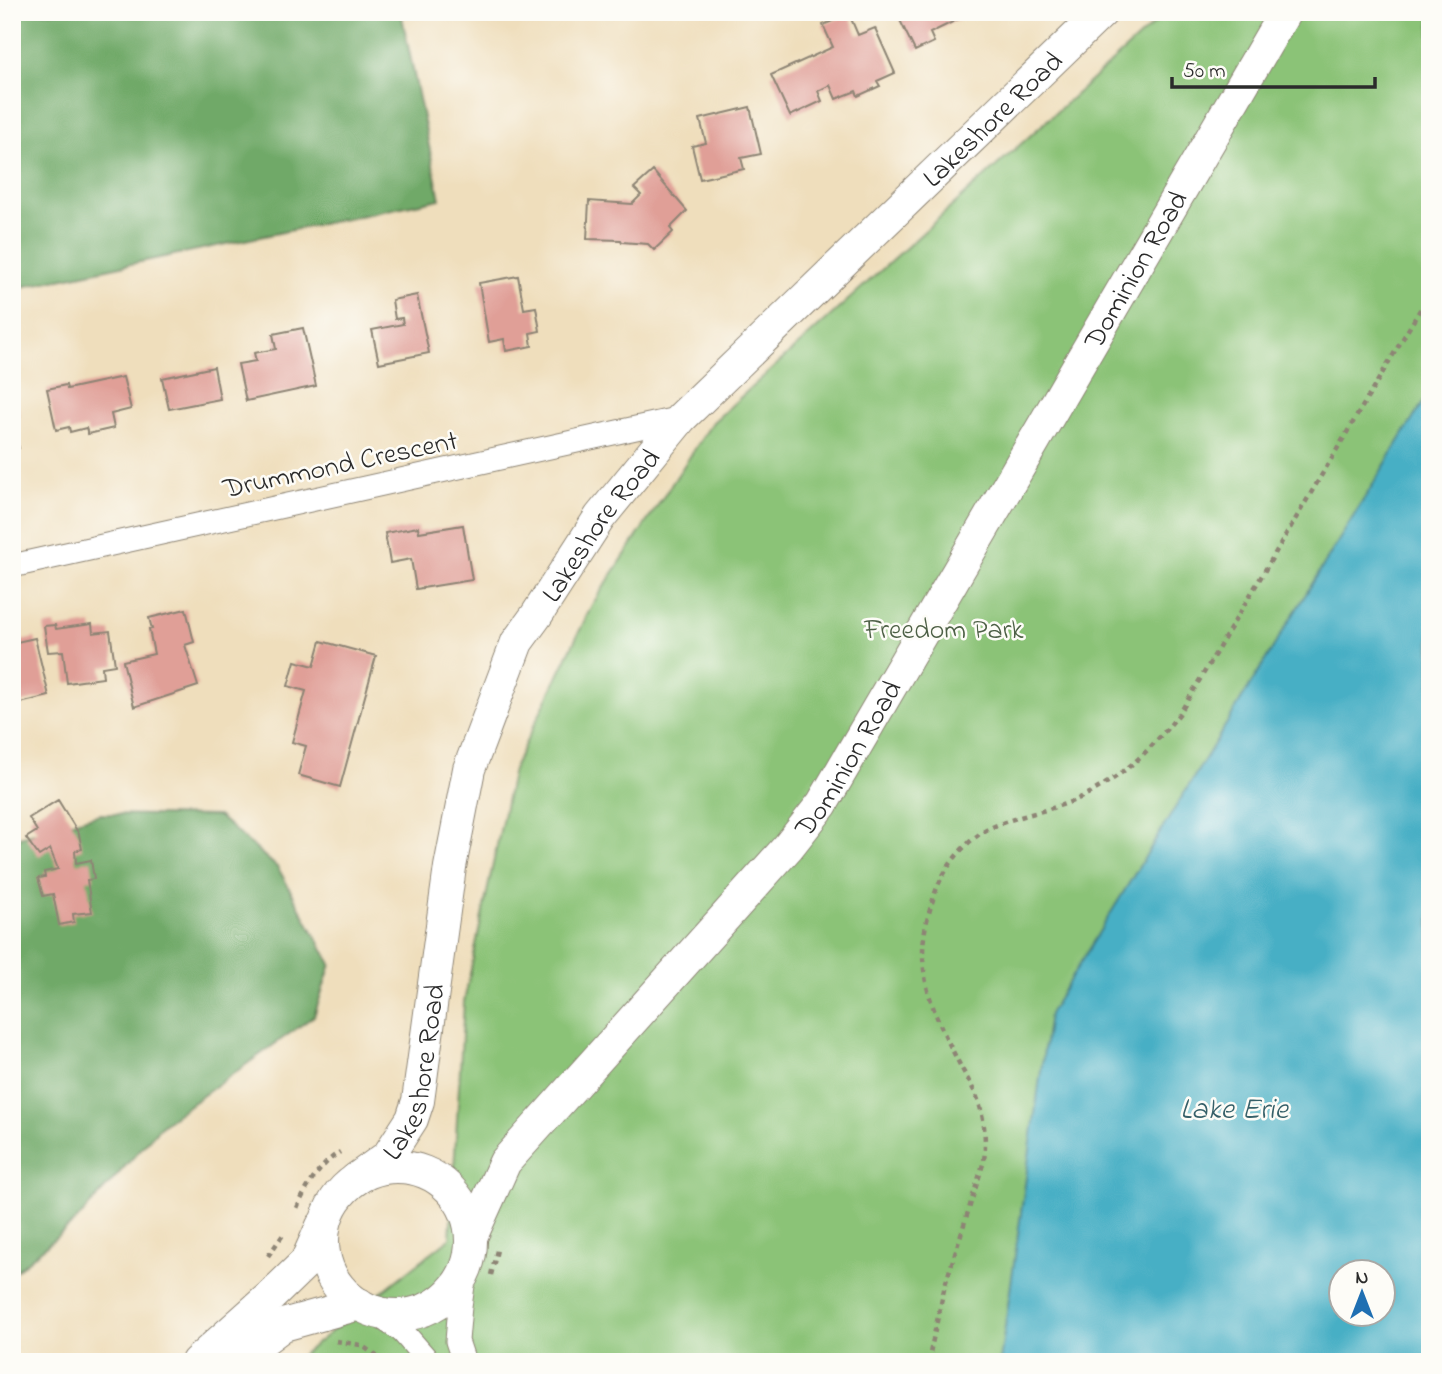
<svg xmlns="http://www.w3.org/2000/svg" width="1442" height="1374" font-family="'Indie Flower',sans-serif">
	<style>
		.green { fill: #8bc377; stroke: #5b7751; stroke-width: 2 }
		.forest { fill: #70a968; stroke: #4e6a4a; stroke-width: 2 }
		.water { fill: #46afc5; stroke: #386d78; stroke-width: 2; fill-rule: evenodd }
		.building { fill: #e09f97 }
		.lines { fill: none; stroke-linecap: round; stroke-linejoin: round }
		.minor-casing { stroke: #8d8474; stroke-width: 25 }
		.secondary-casing { stroke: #8d8474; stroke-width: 34 }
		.path { stroke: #8d8474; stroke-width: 4.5; stroke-dasharray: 5 5; stroke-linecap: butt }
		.minor { stroke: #fff; stroke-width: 23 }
		.secondary { stroke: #fff; stroke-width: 32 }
		.labels { text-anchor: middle; stroke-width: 5; stroke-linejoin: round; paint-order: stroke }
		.street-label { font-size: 28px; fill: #2b2b2b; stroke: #fdfcf7 }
		.park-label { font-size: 28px; fill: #4d6046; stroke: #fdfcf7 }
		.water-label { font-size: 30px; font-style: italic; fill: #366069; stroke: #fdfcf7 }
	</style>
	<rect width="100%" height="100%" fill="#fdfcf7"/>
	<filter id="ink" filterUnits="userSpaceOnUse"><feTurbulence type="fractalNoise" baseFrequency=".0143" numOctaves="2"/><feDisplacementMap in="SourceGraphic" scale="14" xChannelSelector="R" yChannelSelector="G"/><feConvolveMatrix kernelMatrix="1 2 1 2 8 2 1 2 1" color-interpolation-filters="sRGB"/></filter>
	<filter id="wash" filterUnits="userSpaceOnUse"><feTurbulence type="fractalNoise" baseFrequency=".00686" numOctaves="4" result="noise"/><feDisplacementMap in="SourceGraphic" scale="28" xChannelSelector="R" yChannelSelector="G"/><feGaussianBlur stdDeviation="1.57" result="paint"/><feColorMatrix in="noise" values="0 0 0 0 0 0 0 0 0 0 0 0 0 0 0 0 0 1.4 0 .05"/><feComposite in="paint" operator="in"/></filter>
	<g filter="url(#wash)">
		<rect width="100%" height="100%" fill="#efdebc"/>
		<path class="green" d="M1167,12H1430V482L1042,1362H293L450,1238L464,1002L513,769L592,605L712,423Z"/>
		<path class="forest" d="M12,12H401L440,199L12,289Z
			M100,814L218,816L278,868L331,964L314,1016L163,1124L77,1220L12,1274V839Z"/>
		<path class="water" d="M1430,391V1362H1000L1049,1014ZM1340,1272H1382V1314H1340Z"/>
		<g id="blocks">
			<path class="building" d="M896,12H973L930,33L934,42L915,51Z
				M849,14L858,35L875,28L895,73L877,81L880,86L858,96L856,91L836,99L830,85L818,91L822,101L790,116L771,75L833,47L823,25Z
				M750,107L761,154L741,158L744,169L700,179L692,146L706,143L700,119Z
				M653,171L687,211L670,228L673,232L654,250L648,244L622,242L621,240L587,239L589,201L632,204L641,195L634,188Z
				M518,276L524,309L536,307L540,331L530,333L532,346L506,351L504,339L489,342L479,283Z
				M417,295L429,353L379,363L372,330L403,324L402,318L395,319L392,300Z
				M303,328L316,386L246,401L238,364L256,361L254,353L276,349L273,334Z
				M214,367L220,399L169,409L162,378Z
				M123,377L131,409L111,414L114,428L88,434L86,428L70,432L69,427L56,430L47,389L66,385L67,389Z
				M15,394L20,416L12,417V395Z
				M12,423L19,448L12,450Z
				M463,525L472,580L416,589L411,559L390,563L385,533L418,527L419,532Z
				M186,609L194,642L185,645L198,686L134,707L123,661L154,654L149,629H152L149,618Z
				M92,624L93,633L110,631L115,665L102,667L103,678L67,683L63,651L48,652L44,626L55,625L56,629Z
				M35,638L49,696L12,705V643Z
				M321,641L376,656L340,787L298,775L306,746L292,742L306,691L288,686L295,661L314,666Z
				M58,800L79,834L82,849L75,851L76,863L91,860L94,879L87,880L92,912L73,914L74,922L59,925L53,894L43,896L38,878L45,877L44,872L58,869L50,849L39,856L26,838L37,831L29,818Z"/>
		</g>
	</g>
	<g filter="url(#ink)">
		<use href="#blocks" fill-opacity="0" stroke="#8d8474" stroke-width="2"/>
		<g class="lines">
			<defs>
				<path id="minor" d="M12,566L681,418
					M372,1311L402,1331L429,1362
					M464,1362L457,1341L460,1306L465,1272"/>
				<g id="secondary">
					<circle cx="397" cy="1241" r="74"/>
					<path id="s1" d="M356,1179L388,1156L412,1119L418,1101L450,867L469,769L517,642L536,616L600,517L681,418L1102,12"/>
					<path id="s2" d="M472,1235L505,1162L788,847L822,804L1285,12"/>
					<path d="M197,1362L272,1295L306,1262L322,1226"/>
					<path d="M234,1362L283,1325L359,1304"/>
				</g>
			</defs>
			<use href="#minor" class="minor-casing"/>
			<use href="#secondary" class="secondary-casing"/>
			<path class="path" d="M297,1208C306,1188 320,1164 340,1152
				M268,1256L285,1232
				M491,1275L497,1250
				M336,1341L361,1345L385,1362
				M928,1362L945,1285L984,1161C986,1142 985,1122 979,1103C975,1090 966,1077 960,1065C934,1015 912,971 929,913C934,896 937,884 947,869C957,853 971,838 988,829C1019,814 1054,811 1084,796C1128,773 1150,750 1180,713L1430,293"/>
			<use href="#minor" class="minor"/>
			<use href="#secondary" class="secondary"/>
		</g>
	</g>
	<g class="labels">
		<g class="street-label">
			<text dy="10" stroke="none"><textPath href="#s1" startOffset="1284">Lakeshore Road</textPath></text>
			<text dy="10" stroke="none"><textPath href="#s2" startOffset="1178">Dominion Road</textPath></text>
			<text transform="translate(340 463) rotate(-12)" y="10">Drummond Crescent</text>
			<text dy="10" stroke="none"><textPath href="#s1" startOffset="718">Lakeshore Road</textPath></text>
			<text dy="10" stroke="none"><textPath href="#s2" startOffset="611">Dominion Road</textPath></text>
			<text dy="10" stroke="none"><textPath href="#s1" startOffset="130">Lakeshore Road</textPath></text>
		</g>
		<g class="park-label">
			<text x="944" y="638">Freedom Park</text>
		</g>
		<g class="water-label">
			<text x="1234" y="1118">Lake Erie</text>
		</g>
	</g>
	<rect width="1442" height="1374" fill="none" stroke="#fdfcf7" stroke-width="42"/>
	<g transform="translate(1362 1293)"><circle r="33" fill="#fdfcf7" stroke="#a9a8a5" stroke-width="2"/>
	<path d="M0-5L12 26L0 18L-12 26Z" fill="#1f6fb2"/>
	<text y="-10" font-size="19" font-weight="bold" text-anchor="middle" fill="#2b2b2b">N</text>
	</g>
	<path d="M1172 77v10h203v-10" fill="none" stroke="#2b2b2b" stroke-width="3.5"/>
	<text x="1183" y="77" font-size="21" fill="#2b2b2b" stroke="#fdfcf7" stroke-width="5" paint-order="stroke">50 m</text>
</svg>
